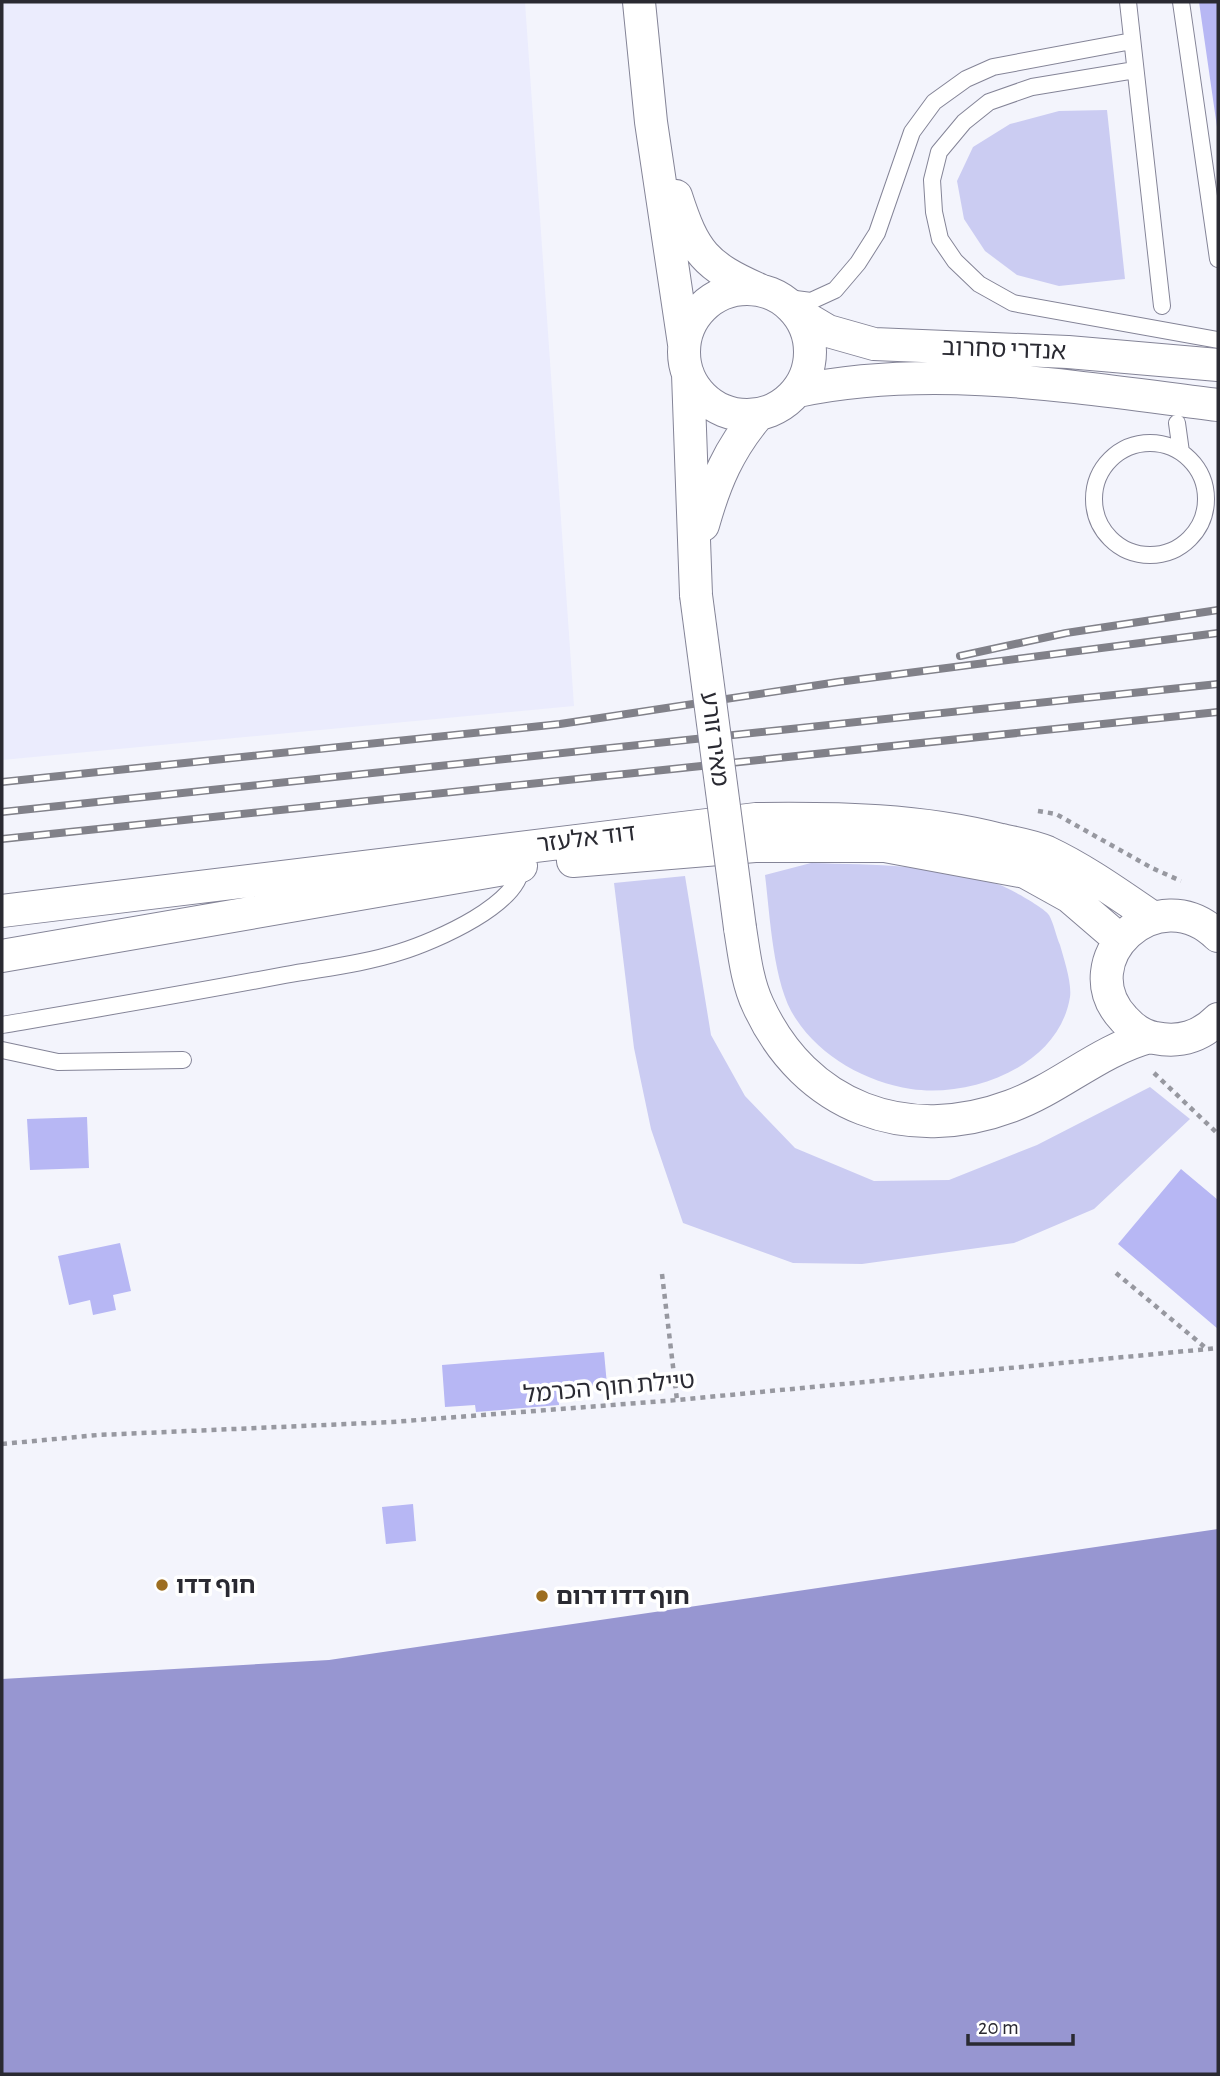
<svg xmlns="http://www.w3.org/2000/svg" width="1220" height="2076" font-family="'Alegreya Sans','Noto Sans Hebrew',sans-serif">
	<style>
		.built { fill: #ebecfd }
		.green { fill: #cbccf2 }
		.water { fill: #9796d1 }
		.building { fill: #b7b7f4 }
		.lines { fill: none; stroke-linecap: round; stroke-linejoin: round }
		.service-casing { stroke: #848497; stroke-width: 18 }
		.minor-casing { stroke: #848497; stroke-width: 34 }
		.path { stroke: #9798a0; stroke-width: 4.5; stroke-dasharray: 5 5; stroke-linecap: butt }
		.service { stroke: #fff; stroke-width: 16 }
		.minor { stroke: #fff; stroke-width: 32 }
		.rail-casing { stroke: #818189; stroke-width: 8 }
		.rail { stroke: #fff; stroke-width: 5; stroke-dasharray: 16; stroke-linecap: butt }
		.minor-bridge-casing { stroke: #848497; stroke-width: 34; stroke-linecap: butt }
		.minor-bridge { stroke: #fff; stroke-width: 32 }
		.poi-dot { fill: #9d6e20; stroke: #fff; stroke-width: 2.5 }
		.labels { text-anchor: middle; stroke-width: 7; stroke-linejoin: round; paint-order: stroke }
		.street-label { font-size: 24px; fill: #2a2a32; stroke: #fff }
		.poi-label { font-size: 24px; font-weight: bold; fill: #2a2a32; stroke: #fff; text-anchor: start }
	</style>
	<rect width="100%" height="100%" fill="#f3f4fc"/>
	<path class="built" d="M2,2H525L574,706L2,760Z"/>
	<path class="green" d="M1107,110L1125,279L1059,286L1017,275L985,251L964,219L957,181L973,147L1010,124L1059,111Z
		M811,863C874,865 940,864 1000,885C1009,888 1045,908 1049,915C1054,924 1056,936 1060,945C1064,959 1072,983 1070,997C1059,1066 972,1098 911,1089C866,1082 821,1057 796,1019C773,986 770,915 765,875Z
		M685,876L711,1035L745,1096L795,1148L874,1181L949,1180L1037,1145L1150,1087L1190,1119L1094,1209L1014,1243L862,1264L793,1263L683,1223L651,1129L634,1048L614,883Z"/>
	<path class="water" d="M1218,1529V2074H2V1679L329,1660Z"/>
	<path class="building" d="M1199,2H1218V127H1217Z
		M87,1117L89,1168L30,1170L27,1119Z
		M1181,1169L1218,1200V1329L1118,1244Z
		M120,1243L131,1291L113,1295L116,1310L93,1315L90,1300L69,1305L58,1256Z
		M604,1352L607,1385L558,1389L559,1405L476,1412L475,1405L445,1407L442,1365Z
		M413,1504L416,1541L386,1544L382,1507Z"/>
	<g class="lines">
		<defs>
			<path id="service" d="M1128,2L1162,306
				M1181,2L1218,259
				M1135,70L1032,87L989,102L964,122L939,152L932,180L934,212L940,239L955,261L979,284L1013,303L1218,340
				M780,297L811,301L835,290L858,263L877,233L912,132L934,102L966,79L993,67L1132,41
				M1177,423L1181,452
				M1094 499a56 56 0 1 1 112 0a56 56 0 1 1-112 0Z
				M2,1025C96,1009 191,993 285,975C323,968 363,964 400,952C433,942 525,903 521,863
				M2,1050L58,1062L183,1060"/>
			<path id="minor" d="M639,2L651,122L684,344
				M676,196C694,252 705,266 760,290
				M684 352a63 63 0 1 1 126 0a63 63 0 1 1-126 0Z
				M796,312L828,331L874,344L1068,352L1218,365
				M688,374L696,595
				M798,391C933,362 1082,388 1218,405
				M703,525C715,482 729,449 758,415
				M573,861L755,846H885L1025,872L1070,897L1120,940
				M2,911L756,819C838,818 920,819 1001,840C1016,843 1033,846 1047,852C1085,870 1118,894 1152,917
				M740,928C744,953 747,982 758,1005C805,1108 907,1145 1011,1106C1060,1088 1098,1051 1149,1037
				M1218,936C1157,876 1069,961 1124,1019C1132,1028 1143,1036 1155,1038C1180,1043 1200,1037 1218,1019
				M2,956L521,866"/>
		</defs>
		<use href="#service" class="service-casing"/>
		<use href="#minor" class="minor-casing"/>
		<path class="path" d="M1038,811L1056,814L1152,868L1181,881
			M1154,1073L1218,1134
			M1116,1273L1207,1349
			M662,1274L677,1400
			M2,1444L98,1435L392,1422L677,1400L1218,1348"/>
		<use href="#service" class="service"/>
		<use href="#minor" class="minor"/>
		<defs>
			<path id="rail" d="M960,656L1066,633L1218,610
				M2,782L560,724L838,682L1218,633
				M2,812L1218,684
				M2,839L1218,712"/>
		</defs>
		<use href="#rail" class="rail-casing"/>
		<use href="#rail" class="rail"/>
		<defs>
			<path id="minor-bridge" d="M696,595L740,928"/>
		</defs>
		<use href="#minor-bridge" class="minor-bridge-casing"/>
		<use href="#minor-bridge" class="minor-bridge"/>
	</g>
	<g class="poi-dot">
		<circle cx="162" cy="1585" r="7"/>
		<circle cx="542" cy="1596" r="7"/>
	</g>
	<g class="labels">
		<g class="street-label">
			<text transform="translate(1004 349) rotate(2)" y="8">אנדרי סחרוב</text>
			<text transform="translate(715 739) rotate(83)" y="8">מאיר זורע</text>
			<text transform="translate(586 838) rotate(-7)" y="8">דוד אלעזר</text>
			<text transform="translate(609 1387) rotate(-5)" y="8">טיילת חוף הכרמל</text>
		</g>
		<g class="poi-label">
			<text x="176" y="1593">חוף דדו</text>
			<text x="556" y="1604">חוף דדו דרום</text>
		</g>
	</g>
	<rect width="1220" height="2076" fill="none" stroke="#2a2a32" stroke-width="7"/>
	<path d="M968 2034v10h105v-10" fill="none" stroke="#2a2a32" stroke-width="3.5"/>
	<text x="978" y="2034" font-size="21" fill="#2a2a32" stroke="#ffffff" stroke-width="5" paint-order="stroke">20 m</text>
</svg>
